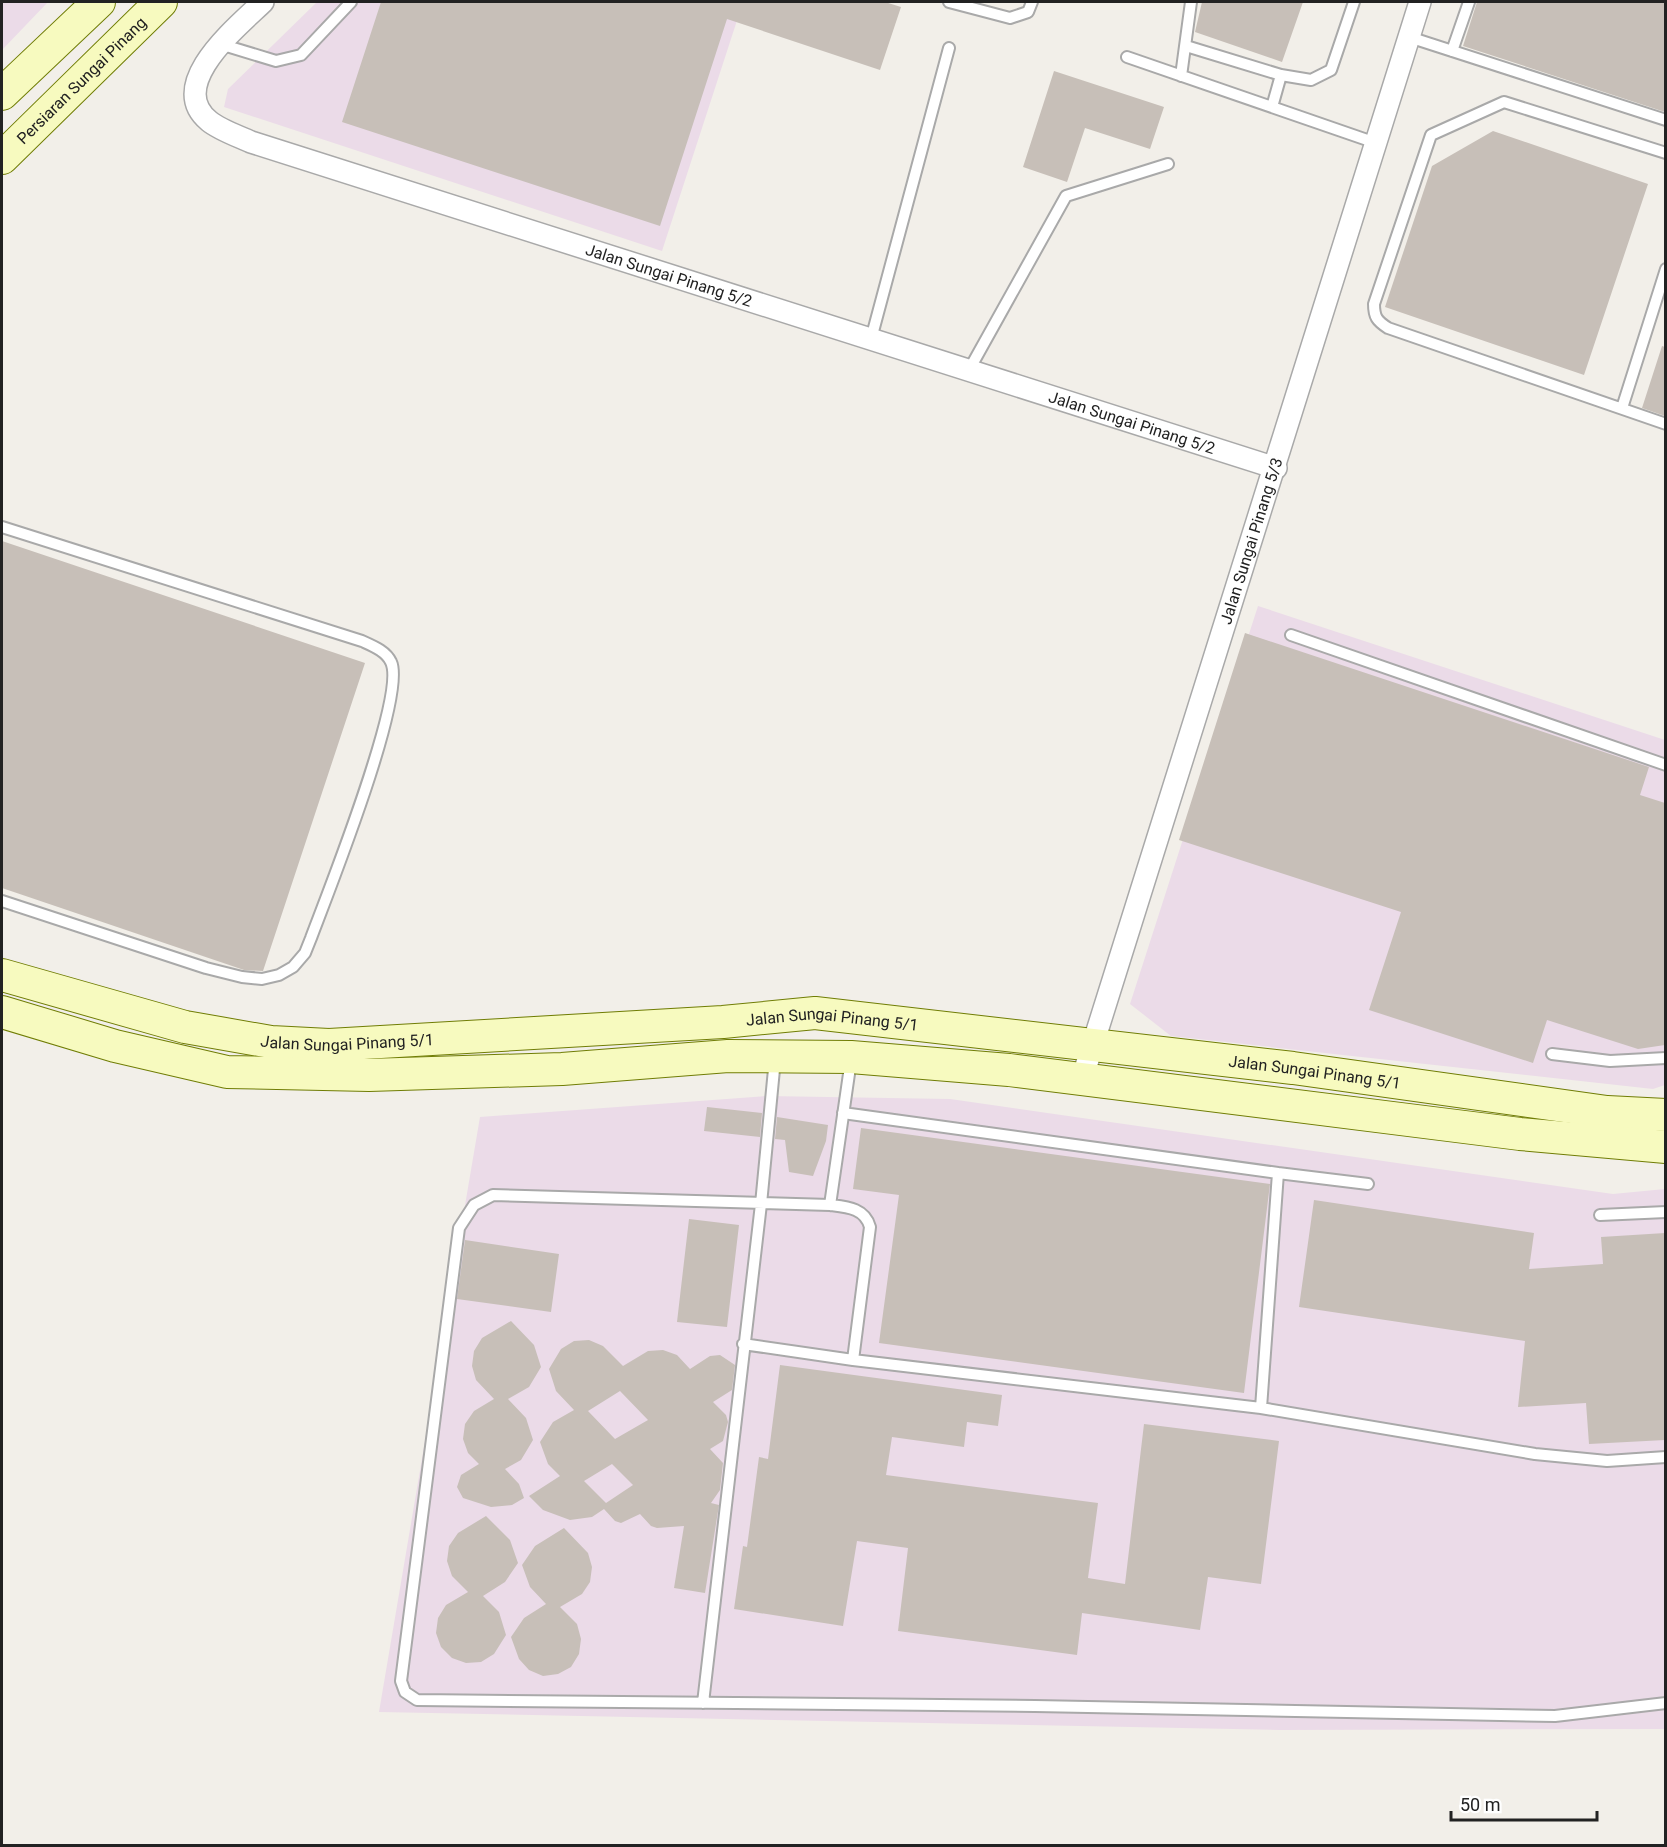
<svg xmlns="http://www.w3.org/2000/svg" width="1667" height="1847" font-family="Roboto,sans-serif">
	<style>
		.industrial { fill: #ebdbe8 }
		.building { fill: #c7bfb8; fill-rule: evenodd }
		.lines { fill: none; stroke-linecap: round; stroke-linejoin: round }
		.lane-casing { stroke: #a9a9a9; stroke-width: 14 }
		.street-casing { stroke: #a9a9a9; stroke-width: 24 }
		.secondary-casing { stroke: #707d05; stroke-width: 34 }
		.lane { stroke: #fff; stroke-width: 10 }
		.street { stroke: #fff; stroke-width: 21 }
		.secondary { stroke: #f7fabf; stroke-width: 32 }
		.labels { text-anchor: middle; stroke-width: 4.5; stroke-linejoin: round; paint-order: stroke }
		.street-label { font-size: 16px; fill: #222; stroke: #fff }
	</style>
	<rect width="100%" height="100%" fill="#f2efe9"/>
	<path class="industrial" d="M2,2H48L2,50Z
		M317,2H743L662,251L224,107L228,89Z
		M1258,606L1665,740V1085L1653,1089L1171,1036L1130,1004Z
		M766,1096L950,1099L1613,1194L1665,1189V1729L1279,1730L379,1712L480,1117Z"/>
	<path class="building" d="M381,2H885L901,7L880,70L727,19L660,226L342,122Z
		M1202,2H1303L1282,62L1195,32Z
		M1477,2H1665V112L1463,46Z
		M1054,71L1164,107L1150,149L1085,128L1067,182L1023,167Z
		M1493,131L1648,184L1584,375L1385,307L1432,166Z
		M1662,346L1665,347V416L1642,408Z
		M2,541L365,663L263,971L244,970L2,888Z
		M1245,633L1649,767L1640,795L1665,803V1045L1638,1049L1547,1020L1533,1063L1369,1010L1401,912L1179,840Z
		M707,1107L762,1113L760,1137L704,1131Z
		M777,1117L828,1125L826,1141L813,1176L789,1172L785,1140L775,1139Z
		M861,1128L1270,1184L1244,1393L879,1343L899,1195L853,1189Z
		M1314,1200L1534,1233L1529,1269L1603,1264L1601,1237L1665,1233V1440L1589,1444L1586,1403L1518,1407L1525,1341L1299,1307Z
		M689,1219L739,1225L727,1327L677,1322Z
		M465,1240L559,1254L551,1312L457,1299Z
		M511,1321L534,1345L541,1367L529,1387L508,1399L526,1418L533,1440L521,1460L505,1469L519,1484L524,1498L512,1505L491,1507L463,1498L457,1487L461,1475L479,1464L468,1453L463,1439L465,1424L474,1411L494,1399L476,1380L472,1366L474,1351L482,1338Z
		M589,1340L603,1346L623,1366L648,1351L663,1350L677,1355L690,1369L710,1356L720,1355L735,1365L732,1390L713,1402L726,1415L728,1422L723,1441L710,1449L723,1463L720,1490L711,1503L719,1505L705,1593L674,1588L684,1526L657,1528L651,1526L640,1514L621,1523L615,1521L604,1509L592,1517L570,1520L543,1510L529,1496L560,1476L548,1464L540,1442L553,1422L574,1410L556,1391L549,1369L561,1349L574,1341ZM620,1391L648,1420L615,1439L588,1411ZM612,1464L633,1485L606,1503L584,1481Z
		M780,1365L1002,1395L998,1426L967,1422L964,1447L892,1437L886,1475L1098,1503L1088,1578L1125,1584L1144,1424L1279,1441L1261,1584L1208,1577L1200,1630L1082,1613L1077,1655L898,1631L908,1548L857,1541L843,1626L734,1609L743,1546L747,1547L759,1457L768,1459Z
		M486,1516L510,1540L518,1563L505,1582L483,1596L499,1612L506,1635L494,1654L481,1662L466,1663L452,1658L441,1647L436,1633L438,1618L446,1605L468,1592L452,1576L447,1561L449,1546L458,1533Z
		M564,1528L588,1553L592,1567L590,1582L582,1594L560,1607L577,1624L581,1639L579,1654L571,1667L558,1674L543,1676L529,1670L519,1659L511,1637L524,1618L546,1604L530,1587L522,1565L535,1546Z"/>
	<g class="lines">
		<defs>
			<path id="lane" d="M949,2L1010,18L1028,12L1032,2
				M1409,37L1666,120
				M220,44L276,61L301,55L351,2
				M1186,46L1281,75L1311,80L1331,70L1354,2
				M1452,51L1469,2
				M1127,57L1376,143
				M1181,76L1191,2
				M1272,107L1281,75
				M1666,153L1504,102L1431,135L1374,304C1374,317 1377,321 1388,328L1666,424
				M871,339L949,48
				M969,370L1066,196L1168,164
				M1622,408L1666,269
				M2,527L362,641C373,646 386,651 391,662C407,695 327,895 311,938L305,953L293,967L279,975L262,979L242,977L206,968L2,901
				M1291,635L1666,765
				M1552,1054L1610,1061L1666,1058
				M843,1113L1278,1173L1261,1408
				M1278,1173L1368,1184
				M830,1205L851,1060
				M1600,1215L1666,1212
				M743,1344L853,1360
				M1666,1457L1607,1461L1535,1454L1261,1408L853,1360L870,1227C865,1208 847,1207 830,1205L493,1195L474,1205L459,1228L401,1681L405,1692L417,1700L1035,1706L1555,1716L1666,1703
				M703,1703L761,1204L775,1059"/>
			<g id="street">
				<path id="s1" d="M263,2C237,27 165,85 209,121C220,130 238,136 251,142L1276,468"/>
				<path id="s2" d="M1082,1079L1420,2"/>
			</g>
			<g id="secondary">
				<path d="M2,94L99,2"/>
				<path id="s3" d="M2,158L161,2"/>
				<path id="s4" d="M2,975L185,1027L271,1042L329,1045L723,1022L815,1013L1293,1068L1607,1112L1666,1115"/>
				<path d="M2,1012L115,1046L227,1072L369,1075L562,1069L728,1056L851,1057L1009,1070L1520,1134L1666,1147"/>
			</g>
		</defs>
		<use href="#lane" class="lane-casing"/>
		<use href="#street" class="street-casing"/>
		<use href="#secondary" class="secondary-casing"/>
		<use href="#lane" class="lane"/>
		<use href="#street" class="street"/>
		<use href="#secondary" class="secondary"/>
	</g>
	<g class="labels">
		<g class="street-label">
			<text dy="6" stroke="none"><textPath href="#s3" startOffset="111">Persiaran Sungai Pinang</textPath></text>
			<text dy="6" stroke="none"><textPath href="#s1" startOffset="634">Jalan Sungai Pinang 5/2</textPath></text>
			<text dy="6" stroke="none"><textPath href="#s1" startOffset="1120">Jalan Sungai Pinang 5/2</textPath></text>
			<text dy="6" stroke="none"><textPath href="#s2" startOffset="564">Jalan Sungai Pinang 5/3</textPath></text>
			<text dy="6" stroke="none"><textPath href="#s4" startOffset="840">Jalan Sungai Pinang 5/1</textPath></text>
			<text dy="6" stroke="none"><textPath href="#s4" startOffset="354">Jalan Sungai Pinang 5/1</textPath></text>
			<text dy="6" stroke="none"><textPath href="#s4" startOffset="1326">Jalan Sungai Pinang 5/1</textPath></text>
		</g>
	</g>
	<rect width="1667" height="1847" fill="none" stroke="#222222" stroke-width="6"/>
	<path d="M1451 1811v9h146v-9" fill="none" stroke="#222222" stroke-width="3"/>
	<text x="1460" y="1811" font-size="18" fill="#222222" stroke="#ffffff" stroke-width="4.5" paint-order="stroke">50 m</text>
</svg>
